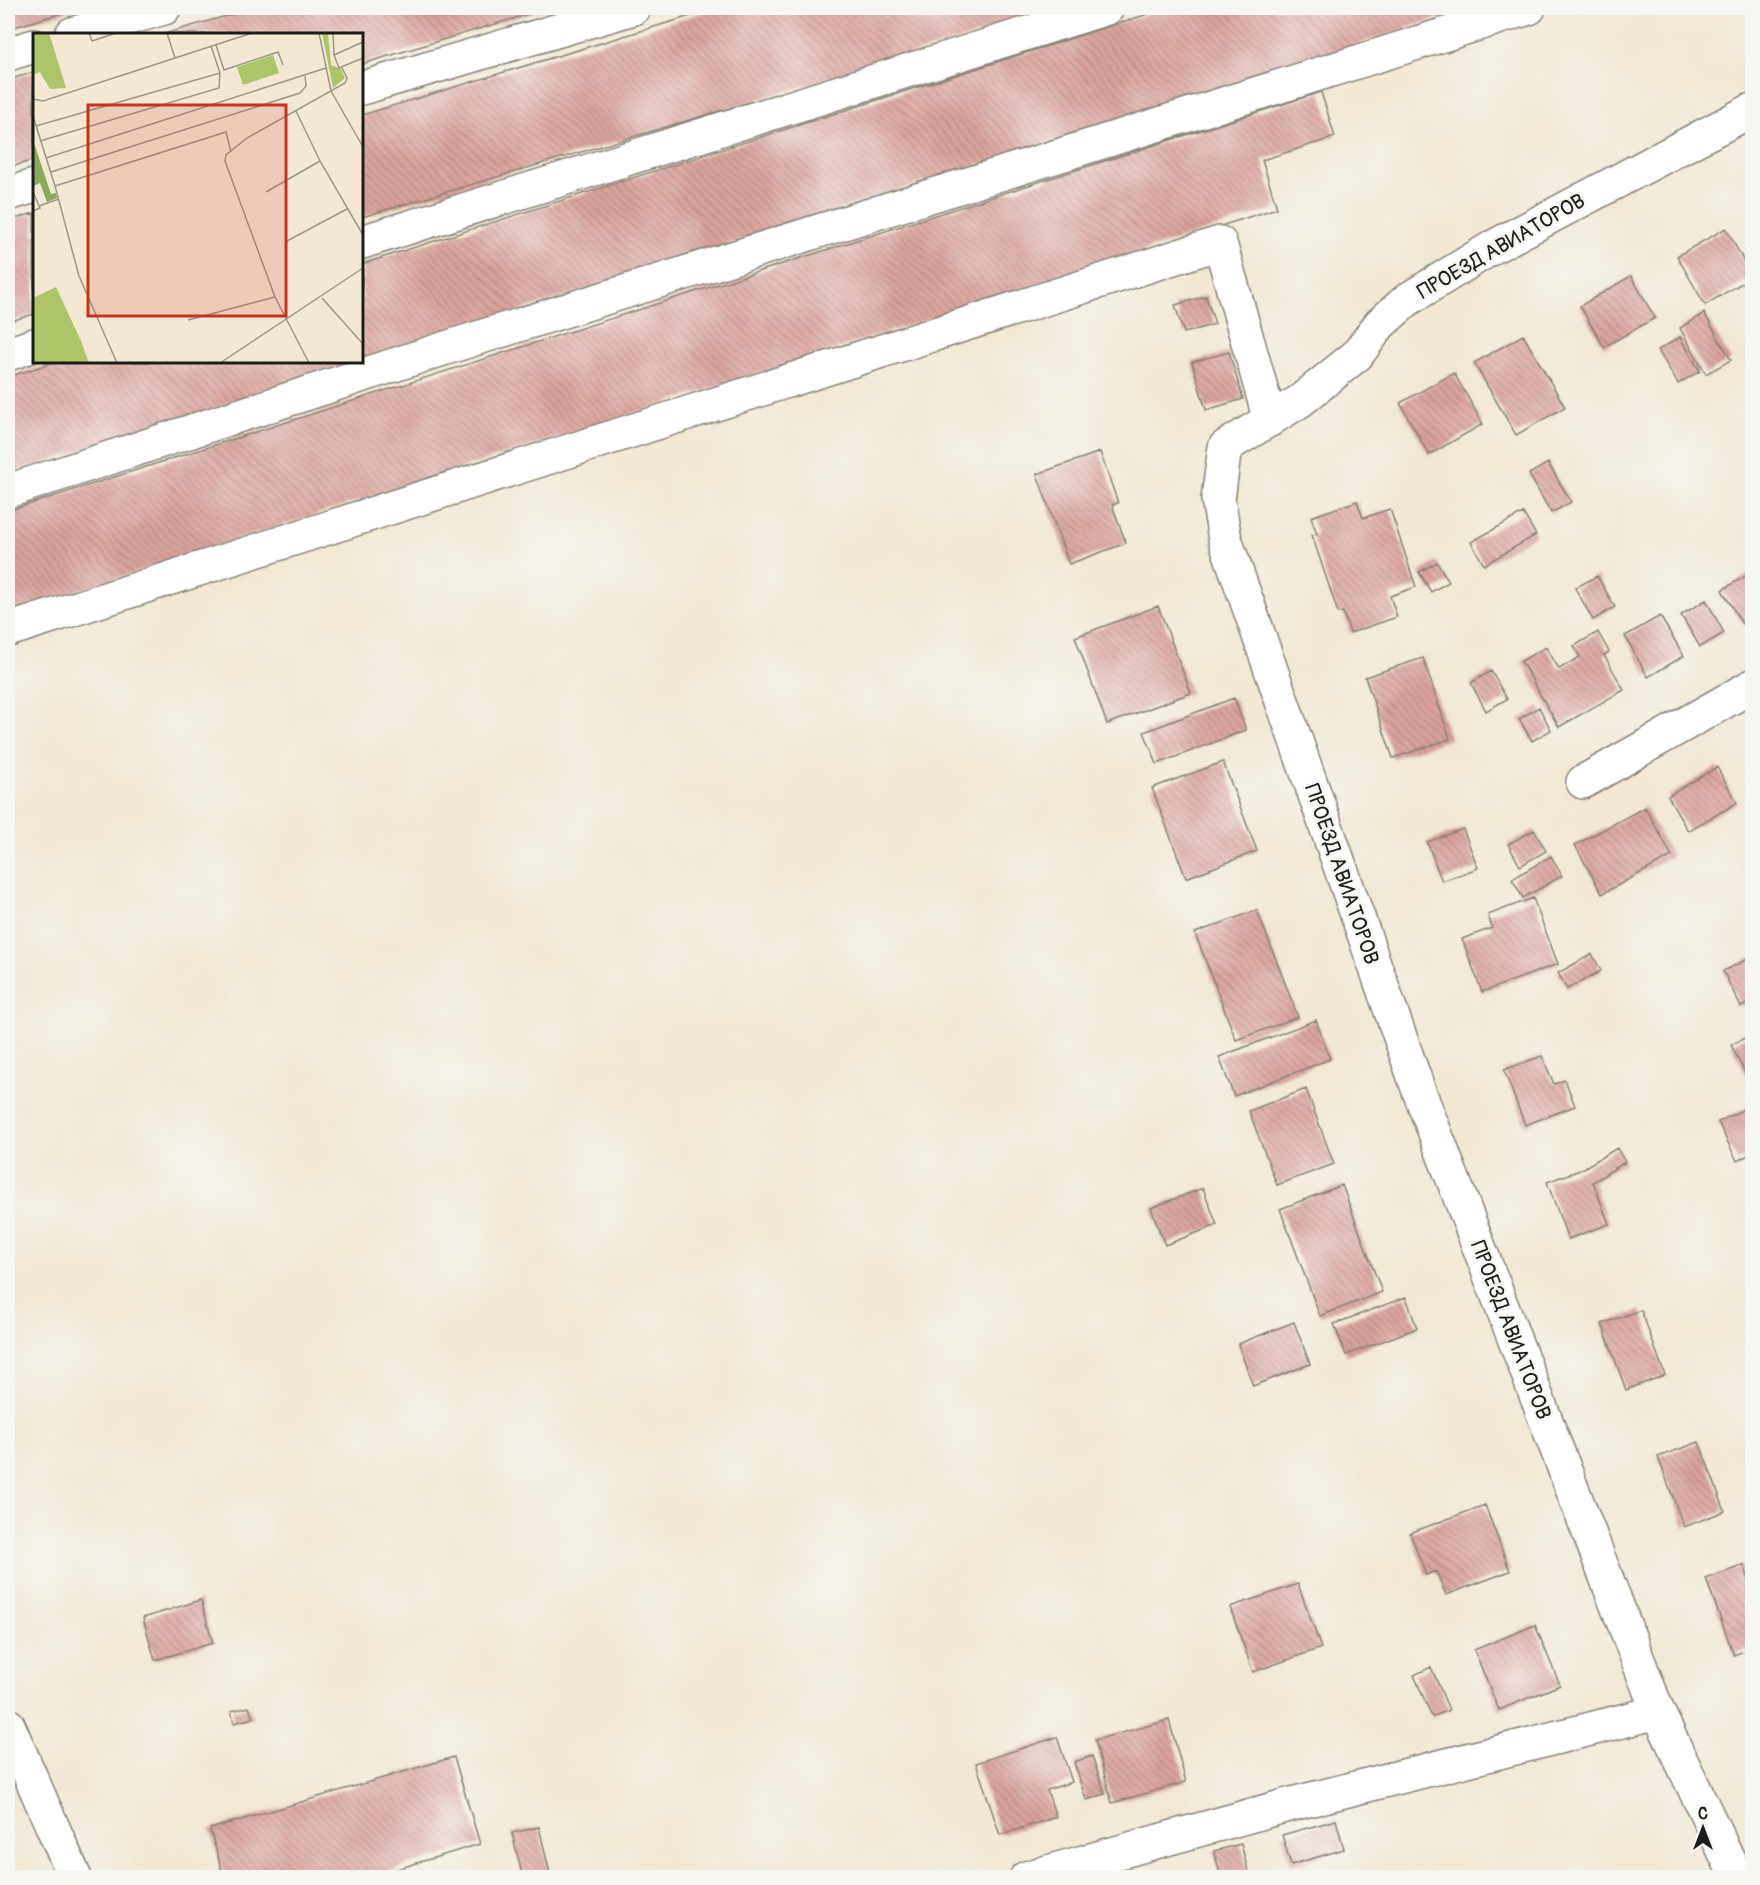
<svg xmlns="http://www.w3.org/2000/svg" width="1760" height="1885" font-family="Pangolin,sans-serif">
	<style>
		.building { fill: url(#building-back-hatch) }
		.lines { fill: none; stroke-linecap: round; stroke-linejoin: round }
		.minor-casing { stroke: #878278; stroke-width: 36 }
		.minor { stroke: #fff; stroke-width: 33 }
		.labels { text-anchor: middle; stroke-width: 5; stroke-linejoin: round; paint-order: stroke }
		.street-label { font-size: 21px; fill: #1c1c1c; stroke: #f6f6f2 }
		.inset-road { fill: none; stroke: #9c968a; stroke-width: 1.5 }
		.view { fill: #c8321e; fill-opacity: 0.15; stroke: #c8321e; stroke-width: 3 }
		.inset-edge { fill: none; stroke: #1c1c1c; stroke-width: 3 }
	</style>
	<defs>
		<pattern id="building-back-hatch" width="6" height="6" patternUnits="userSpaceOnUse" patternTransform="scale(1.5)"><rect width="6" height="6" fill="#dca39e"/><path d="M-1 5l2 2M0 0l6 6M5-1l2 2" fill="none" stroke="#b28480"/></pattern>
	</defs>
	<rect width="100%" height="100%" fill="#f6f6f2"/>
	<filter id="ink" filterUnits="userSpaceOnUse"><feTurbulence type="fractalNoise" baseFrequency=".0167" numOctaves="2"/><feDisplacementMap in="SourceGraphic" scale="12" xChannelSelector="R" yChannelSelector="G"/><feConvolveMatrix kernelMatrix="1 2 1 2 8 2 1 2 1" color-interpolation-filters="sRGB"/></filter>
	<filter id="wash" filterUnits="userSpaceOnUse"><feTurbulence type="fractalNoise" baseFrequency=".008" numOctaves="4" result="noise"/><feDisplacementMap in="SourceGraphic" scale="24" xChannelSelector="R" yChannelSelector="G"/><feGaussianBlur stdDeviation="1.35" result="paint"/><feColorMatrix in="noise" values="0 0 0 0 0 0 0 0 0 0 0 0 0 0 0 0 0 1.4 0 .05"/><feComposite in="paint" operator="in"/></filter>
	<g filter="url(#wash)">
		<rect width="100%" height="100%" fill="#f2e8d4"/>
		<g id="blocks">
			<path class="building" d="M8,8H79L8,29Z
				M254,8H549L362,64V34H164Z
				M717,8H1067L362,217V115Z
				M1167,8H1471L362,361V264Z
				M34,72V160L8,168V80Z
				M1321,92L1335,137L1262,160L1277,208L8,613V511Z
				M34,213V314L8,322V221Z
				M1726,228L1752,277L1705,305L1677,256Z
				M1631,276L1655,318L1604,347L1580,306Z
				M1206,296L1215,324L1184,333L1175,305Z
				M1704,313L1731,360L1706,374L1680,328Z
				M1523,335L1565,407L1516,435L1474,363Z
				M1680,337L1700,371L1678,384L1658,350Z
				M1229,352L1243,399L1206,410L1192,362Z
				M55,362H359L8,474V377Z
				M1454,373L1483,424L1429,455L1400,403Z
				M1100,452L1118,503L1112,505L1126,543L1069,564L1037,474Z
				M1548,463L1571,502L1551,513L1529,474Z
				M1357,501L1363,518L1390,509L1416,587L1390,596L1397,617L1350,633L1343,612L1338,613L1312,535L1317,534L1311,517Z
				M1523,513L1536,535L1484,565L1471,542Z
				M1437,562L1449,582L1431,592L1419,572Z
				M1752,572V618L1742,624L1722,590Z
				M1597,576L1615,607L1593,620L1575,588Z
				M1706,600L1724,633L1700,647L1681,615Z
				M1158,606L1191,693L1107,724L1075,637Z
				M1660,616L1684,656L1648,677L1625,636Z
				M1598,632L1609,652L1604,655L1624,690L1559,727L1521,661L1546,647L1559,669L1580,657L1574,646Z
				M1423,658L1450,739L1393,758L1365,677Z
				M1491,671L1507,699L1486,711L1471,683Z
				M1234,698L1246,730L1157,764L1144,732Z
				M1539,707L1551,730L1532,741L1519,719Z
				M1223,762L1257,851L1186,878L1152,788Z
				M1717,767L1737,803L1688,831L1668,796Z
				M1645,807L1672,856L1602,894L1575,845Z
				M1463,829L1478,868L1442,881L1427,842Z
				M1534,830L1546,851L1520,866L1508,844Z
				M1551,856L1562,876L1523,898L1512,879Z
				M1533,898L1558,964L1482,992L1462,939L1492,928L1488,915Z
				M1257,910L1298,1017L1236,1040L1195,933Z
				M1592,954L1601,971L1567,989L1558,973Z
				M1752,957V1002L1741,1007L1723,971Z
				M1316,1020L1330,1059L1234,1096L1219,1057Z
				M1752,1034V1079L1749,1081L1731,1045Z
				M1542,1056L1554,1084L1565,1080L1575,1106L1525,1125L1504,1070Z
				M1306,1089L1334,1164L1277,1185L1249,1111Z
				M1752,1105V1153L1737,1161L1718,1122Z
				M1617,1148L1625,1162L1593,1182L1609,1224L1568,1239L1547,1182L1580,1170Z
				M1342,1185L1382,1292L1320,1316L1280,1209Z
				M1203,1188L1217,1225L1165,1245L1151,1208Z
				M1406,1297L1417,1328L1346,1355L1334,1324Z
				M1641,1310L1665,1375L1626,1390L1602,1324Z
				M1294,1322L1310,1364L1253,1386L1238,1344Z
				M1699,1442L1725,1511L1684,1527L1658,1457Z
				M1485,1505L1510,1571L1446,1595L1436,1571L1426,1575L1410,1533Z
				M1744,1565L1752,1588V1648L1734,1655L1706,1579Z
				M1298,1584L1321,1648L1253,1672L1230,1607Z
				M201,1600L213,1643L155,1660L143,1618Z
				M1535,1625L1560,1685L1499,1710L1474,1650Z
				M1431,1667L1449,1710L1432,1717L1414,1675Z
				M249,1707L253,1718L234,1723L231,1711Z
				M1169,1720L1186,1782L1112,1803L1095,1740Z
				M1057,1737L1072,1782L1047,1790L1056,1817L1000,1835L976,1763Z
				M1092,1756L1105,1794L1086,1800L1074,1762Z
				M454,1757L480,1844L367,1878H224L210,1829Z
				M1336,1820L1344,1849L1291,1865L1282,1835Z
				M539,1827L551,1878H523L512,1833Z
				M1241,1844L1250,1878H1221L1214,1851Z"/>
		</g>
	</g>
	<g filter="url(#ink)">
		<use href="#blocks" fill-opacity="0" stroke="#878278" stroke-width="1.5"/>
		<g class="lines">
			<defs>
				<path id="minor" d="M72,34L164,8
					M8,54L34,46
					M362,88L634,8
					M8,194L34,186
					M362,242L1107,8
					M8,354L34,345
					M8,491L449,347L1529,8
					M8,630L1220,243L1270,420
					M1583,782L1752,686
					M8,1725L75,1878
					M1026,1878L1288,1805L1658,1712
					M1737,1878L1658,1712L1419,1091L1225,539L1218,499L1225,447L1300,401L1357,355L1380,324L1407,300L1493,247L1752,110"/>
			</defs>
			<use href="#minor" class="minor-casing"/>
			<use href="#minor" class="minor"/>
		</g>
	</g>
	<g class="labels">
		<g class="street-label">
			<text transform="translate(1501 246) rotate(-30)" y="7">ПРОЕЗД АВИАТОРОВ</text>
			<text transform="translate(1342 874) rotate(71)" y="7">ПРОЕЗД АВИАТОРОВ</text>
			<text transform="translate(1511 1330) rotate(69)" y="7">ПРОЕЗД АВИАТОРОВ</text>
		</g>
	</g>
	<g transform="translate(33 33)">
		<rect width="330" height="330" fill="#f2e8d4"/>
		<path d="M0,0H16L33,55L17,56L7,39L0,42ZM289,0H295L298,32L308,36L312,45L300,55ZM240,22L246,40L210,52L204,34ZM23,254L48,308L56,330H0V265Z" fill="#aec468"/>
		<path d="M0,107L18,161L23,160L24,165L14,169L7,150L0,153Z" fill="#8aaa5c"/>
		<path class="inset-road" d="M56,0L59,8L83,0M134,0L142,25M286,0L298,58L330,114M300,0L301,22M330,9L301,22L306,35L330,25M183,12L191,37L245,19L250,32M0,66L10,68L219,0M263,78L287,128L330,202M0,83L22,153L193,99L198,119M3,93L187,40L178,13M7,108L186,55L187,40M13,125L293,35M18,139L267,60L273,53L272,43M22,153L46,243L84,330M0,159L7,175L0,178M233,159L287,128M6,173L26,166M254,208L314,176M289,265L330,311M155,287L242,264M187,330L330,235M276,330L242,264L192,128L193,122L214,105L312,50L314,45L309,35"/>
		<path class="view" d="M55,72H253V283H55Z"/>
		<rect width="330" height="330" class="inset-edge"/>
	</g>
	<rect width="1760" height="1885" fill="none" stroke="#f6f6f2" stroke-width="30"/>
	<g transform="translate(1703 1828)" stroke="#f6f6f2" stroke-width="4.5" paint-order="stroke">
	<path d="M0-4.5L10 22L0 15L-10 22Z" fill="#1c1c1c"/>
	<text y="-9" font-size="16" font-weight="bold" text-anchor="middle" fill="#1c1c1c">С</text>
	</g>
</svg>
